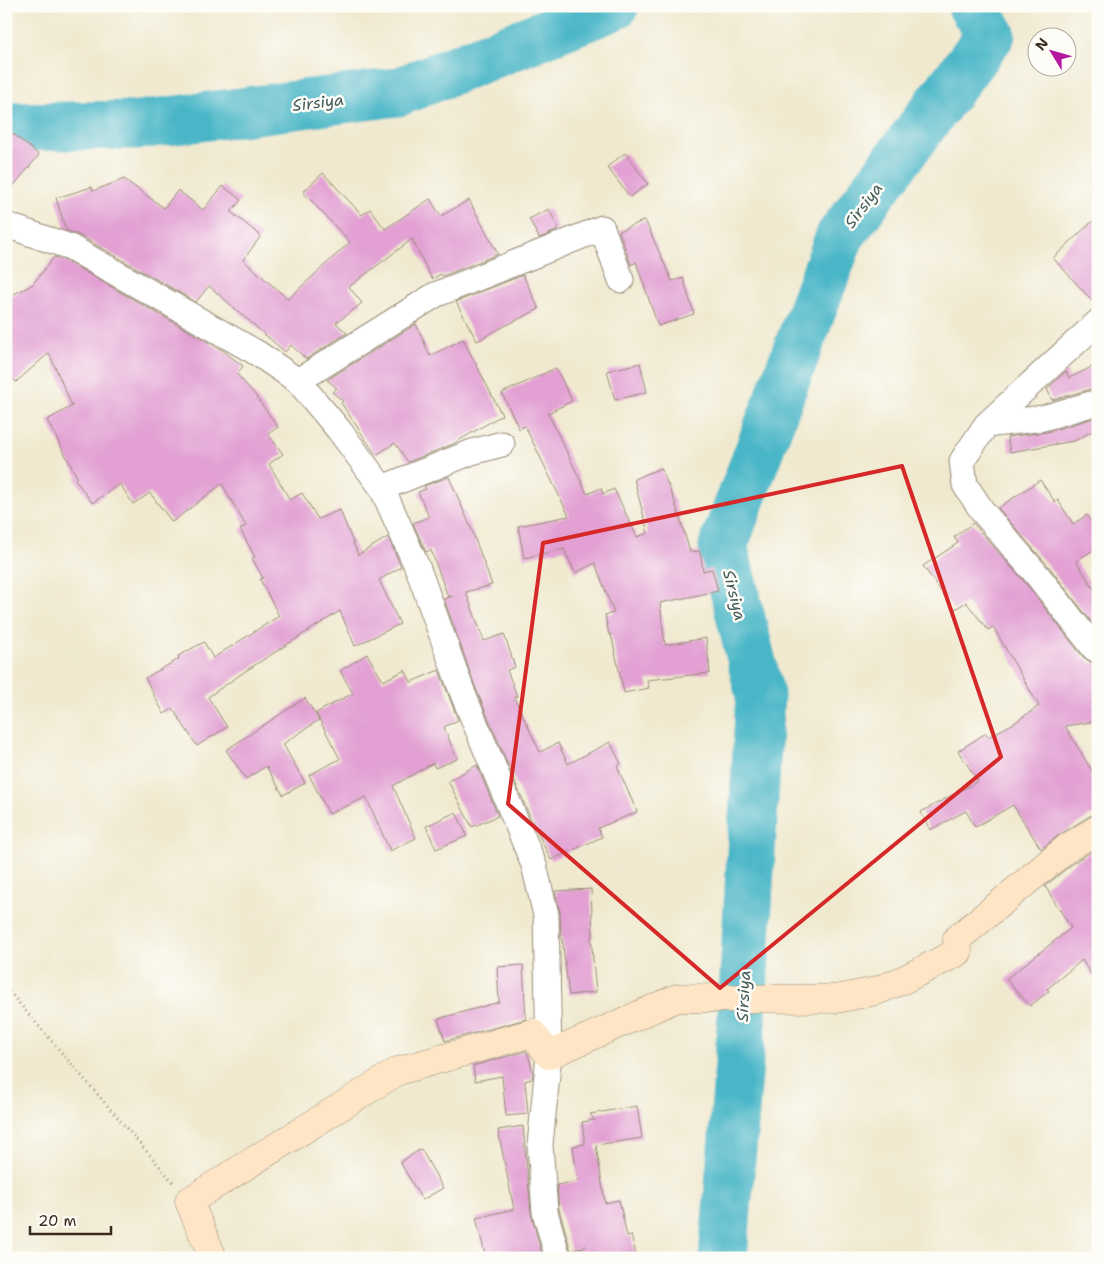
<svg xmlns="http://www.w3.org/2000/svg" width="1104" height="1264" font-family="'Shantell Sans',sans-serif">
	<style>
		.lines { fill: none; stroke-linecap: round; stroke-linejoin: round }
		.river { stroke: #4ab6c7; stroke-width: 49 }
		.building { fill: #e2a0d3 }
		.street-casing { stroke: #968a76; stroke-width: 27 }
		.secondary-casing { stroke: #968a76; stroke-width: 29 }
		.path { stroke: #968a76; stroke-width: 3; stroke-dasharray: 1 4; stroke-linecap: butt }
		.street { stroke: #fff; stroke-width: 25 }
		.secondary { stroke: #fee5c5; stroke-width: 28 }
		.marked { fill: none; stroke: #d62828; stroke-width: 4; stroke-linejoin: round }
		.labels { text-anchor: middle; stroke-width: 5; stroke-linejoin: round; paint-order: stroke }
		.water-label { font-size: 16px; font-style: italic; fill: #405b59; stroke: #fdfcf7 }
	</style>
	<rect width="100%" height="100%" fill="#fdfcf7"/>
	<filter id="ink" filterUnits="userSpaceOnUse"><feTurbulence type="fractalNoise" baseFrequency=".02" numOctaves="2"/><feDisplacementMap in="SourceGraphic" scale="10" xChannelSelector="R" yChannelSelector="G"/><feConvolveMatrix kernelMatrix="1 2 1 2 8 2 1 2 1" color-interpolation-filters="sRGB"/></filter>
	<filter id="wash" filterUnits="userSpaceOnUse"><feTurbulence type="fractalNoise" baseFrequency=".0096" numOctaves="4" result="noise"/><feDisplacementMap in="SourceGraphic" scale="20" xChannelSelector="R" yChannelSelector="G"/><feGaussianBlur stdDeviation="1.12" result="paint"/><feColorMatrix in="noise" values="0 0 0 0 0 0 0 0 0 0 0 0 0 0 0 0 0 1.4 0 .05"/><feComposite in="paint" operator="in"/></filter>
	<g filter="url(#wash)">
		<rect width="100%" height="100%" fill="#f0e9cf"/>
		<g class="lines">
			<path class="river" d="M6,127L137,125L398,92L614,6
				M723,1258L739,1063L760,695L723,546L840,236L991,34L972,6"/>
		</g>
		<g id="blocks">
			<path class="building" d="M6,128L39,155L6,195Z
				M625,153L648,184L630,197L607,167Z
				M323,173L362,215L370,209L385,229L430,199L441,216L469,200L498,254L443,276L441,274L432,279L412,239L349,287L362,303L336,323L347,333L306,359L291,345L285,352L209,286L196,302L77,234L66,230L56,198L92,187L93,191L124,179L164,208L178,190L203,210L223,186L241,200L231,212L261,236L243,260L288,299L350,242L303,192Z
				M549,209L559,230L539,238L529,219Z
				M1098,216V307L1053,258Z
				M645,220L672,281L683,278L694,314L658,326L636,262L631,265L619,231Z
				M54,257L64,260L222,350L243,366L237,374L255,395L278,427L268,434L283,454L269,464L290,500L302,493L318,519L340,510L358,555L388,537L401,567L379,580L400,624L355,646L340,611L247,670L208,697L227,727L197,746L173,709L164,714L145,678L179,659L178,656L204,642L213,658L279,616L260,579L263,578L252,558L255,557L240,529L246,526L222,484L172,522L150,493L133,504L120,484L92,503L75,479L77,477L47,420L72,406L49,353L16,382L6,371V298L32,285Z
				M523,275L539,309L499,329L477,341L456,302Z
				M416,324L430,356L463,339L502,415L453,444L408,462L395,443L376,455L341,403L343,401L332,392L337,388L327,380Z
				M640,363L647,392L615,400L607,371Z
				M1098,364V387L1052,400L1047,389L1066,371L1069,378Z
				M556,368L572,401L548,413L587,494L601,488L603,494L614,489L637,537L648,533L634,479L661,468L675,502L690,552L700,551L703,571L712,569L718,591L660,603L665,645L706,638L710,673L647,680L649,688L624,693L611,634L609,635L605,615L614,613L595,563L575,573L564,549L524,558L518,526L569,516L525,426L519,429L502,393Z
				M1097,417L1098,428L1074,441L1010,452L1007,437L1047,432Z
				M449,477L471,528L492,585L466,592L484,641L504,634L515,667L507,670L517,696L514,697L540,752L558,743L568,764L610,742L621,764L617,766L637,812L598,828L602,837L551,860L530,817L476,689L444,599L452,596L448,597L431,550L426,552L413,523L429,517L418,492L426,489L424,486Z
				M1040,480L1055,502L1058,500L1073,524L1087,515L1098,533V547L1076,561L1098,596V621L1093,624L1049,567L998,508Z
				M973,523L1027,585L1083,657L1092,663L1098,664V721L1065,726L1098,781V813L1090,816L1059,835L1041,849L1013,805L975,827L966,811L930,830L921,812L978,781L958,751L986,733L988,737L1014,723L1039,706L993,627L988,630L966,602L954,610L923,566L958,543L954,537Z
				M367,654L383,681L405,670L411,682L439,670L458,720L444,727L457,759L435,768L433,763L393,786L416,838L390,851L366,797L329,814L309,775L340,759L316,713L353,693L340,671Z
				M305,698L319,720L283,744L305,783L283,795L266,766L246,779L226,750Z
				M477,765L498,816L472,827L448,781Z
				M456,812L467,836L436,849L426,826Z
				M1098,847V985L1082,960L1047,989L1049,991L1030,1006L1006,979L1071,928L1045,886L1076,861Z
				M591,889L593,937H591L596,992L569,995L562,938H561L560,912L555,891Z
				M523,965L526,1019L445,1041L438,1019L499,1002L497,967Z
				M526,1051L528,1054L533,1072L532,1079L525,1081L528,1114L506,1116L502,1076L475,1081L473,1066Z
				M637,1106L642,1138L596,1145L605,1203L619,1200L627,1236L631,1235L637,1258H574L573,1251L586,1246L571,1251L559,1209L557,1185L578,1181L573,1146L585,1144L582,1122L595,1120L590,1114Z
				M523,1126L531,1213L543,1258H486L476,1218L514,1209L498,1130Z
				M421,1149L443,1188L422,1200L400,1162Z"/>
		</g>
	</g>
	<g filter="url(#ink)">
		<use href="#blocks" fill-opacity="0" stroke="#968a76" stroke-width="1"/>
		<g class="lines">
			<defs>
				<path id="street" d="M6,225L70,247L257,353L298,381L339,430L382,488L418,569L463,694L534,865L546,915L549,1055L540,1145L545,1212L558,1258
					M1098,322L986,425L962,461L965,485L983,512L1038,576L1094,648L1098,650
					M298,381L435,295L602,228L621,280
					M986,425L1043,418L1098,402
					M382,488L472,452L502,444"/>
				<path id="secondary" d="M213,1258L189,1201L398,1071L532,1033L549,1055L677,998L836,999L876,991L903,980L958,952L957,939L1067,848L1098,829"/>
			</defs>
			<use href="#street" class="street-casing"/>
			<use href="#secondary" class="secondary-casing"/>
			<path class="path" d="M6,988L173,1182"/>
			<use href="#street" class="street"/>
			<use href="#secondary" class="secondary"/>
		</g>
	</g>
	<path class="marked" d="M902,466L1001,757L720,988L508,804L543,543Z"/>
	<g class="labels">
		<g class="water-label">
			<text transform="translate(318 102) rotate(-7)" y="6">Sirsiya</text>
			<text transform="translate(863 205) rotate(-53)" y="6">Sirsiya</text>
			<text transform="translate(735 595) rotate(76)" y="6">Sirsiya</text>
			<text transform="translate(743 996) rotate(-87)" y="6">Sirsiya</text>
		</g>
	</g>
	<rect width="1104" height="1264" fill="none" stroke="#fdfcf7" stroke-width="25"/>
	<g transform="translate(1052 52) rotate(307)"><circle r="24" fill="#fdfcf7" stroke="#afa8a0"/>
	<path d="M0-4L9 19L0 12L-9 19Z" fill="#b5179e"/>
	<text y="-8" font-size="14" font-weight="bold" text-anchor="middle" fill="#3b2a1e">N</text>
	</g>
	<path d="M30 1226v8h81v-8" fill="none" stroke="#3b2a1e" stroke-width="2.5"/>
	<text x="38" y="1226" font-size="15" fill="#3b2a1e" stroke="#fdfcf7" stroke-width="4" paint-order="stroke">20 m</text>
</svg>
